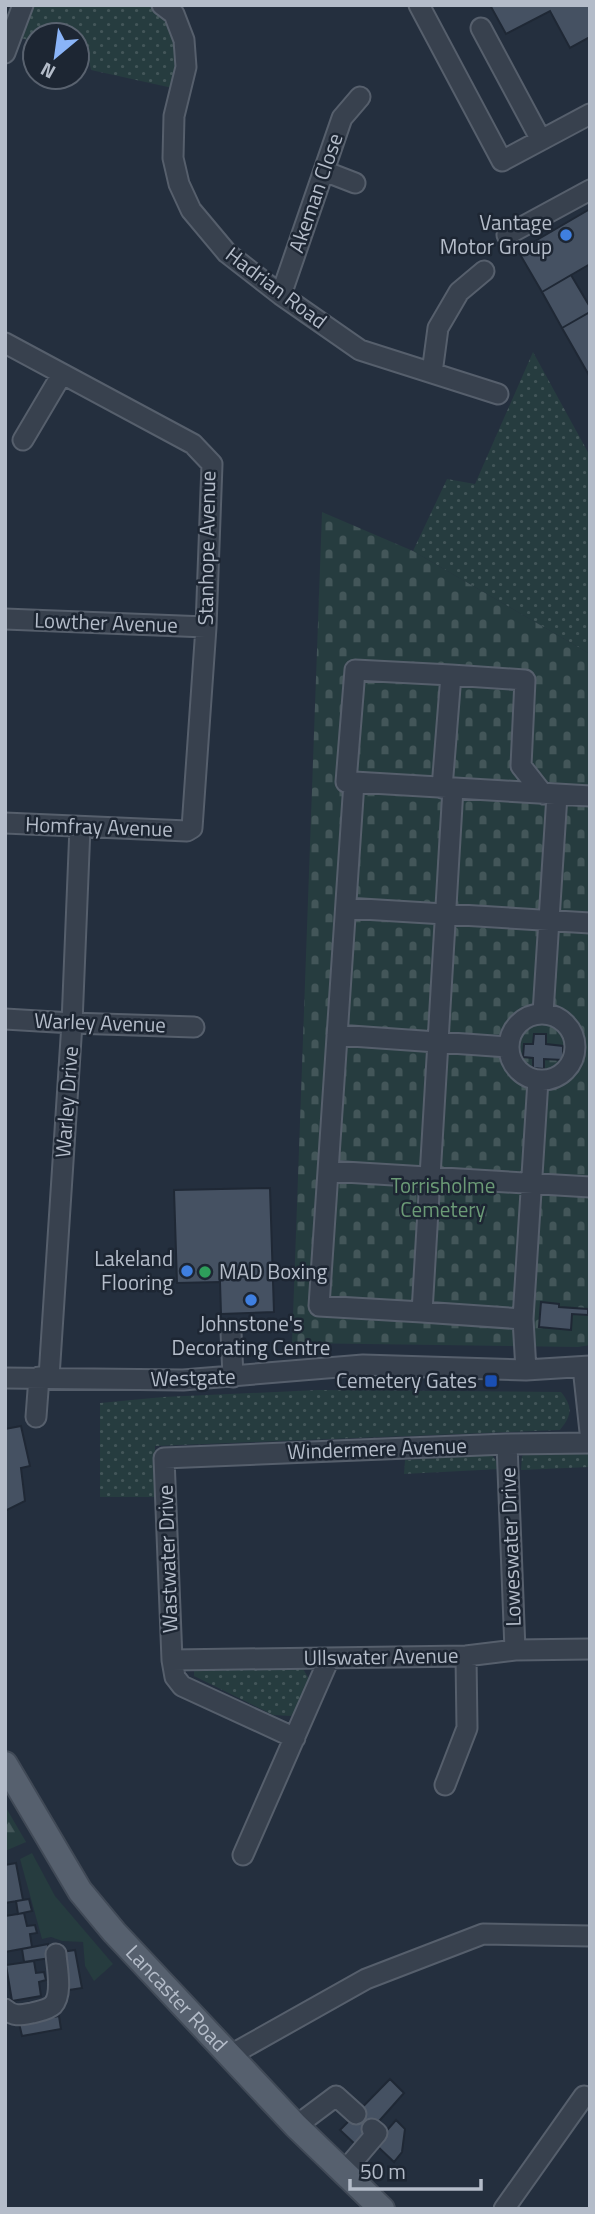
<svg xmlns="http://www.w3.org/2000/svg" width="595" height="2214" font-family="'Titillium Web',sans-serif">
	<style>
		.grass { fill: url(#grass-dots) }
		.forest { fill: url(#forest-firs) }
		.cemetery { fill: url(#cemetery-stones) }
		.garden { fill: #263c3f }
		.building { fill: #455162; stroke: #1f2835; stroke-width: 2 }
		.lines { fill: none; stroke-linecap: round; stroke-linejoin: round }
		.minor-casing { stroke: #565f6c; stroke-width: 23 }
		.major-casing { stroke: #414a57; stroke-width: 28 }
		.minor { stroke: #38414e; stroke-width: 19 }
		.major { stroke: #56606e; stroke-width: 24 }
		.shop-dot { fill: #3f7fe0; stroke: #1d2633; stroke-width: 2.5 }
		.leisure-dot { fill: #2e9e5b; stroke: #1d2633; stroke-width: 2.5 }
		.transit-dot { fill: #1a4fb4; stroke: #1d2633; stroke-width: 2.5 }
		.labels { text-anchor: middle; stroke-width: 5; stroke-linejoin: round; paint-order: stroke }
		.street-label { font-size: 21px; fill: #b4bcc9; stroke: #1d2633 }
		.poi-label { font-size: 21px; fill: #b4bcc9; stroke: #1d2633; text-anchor: end }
		.park-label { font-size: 21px; fill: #6b9a76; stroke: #1d2633 }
	</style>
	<defs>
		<pattern id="grass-dots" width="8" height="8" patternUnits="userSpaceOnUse" patternTransform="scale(1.75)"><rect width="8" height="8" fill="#263c3f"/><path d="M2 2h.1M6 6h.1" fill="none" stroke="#435659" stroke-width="1.8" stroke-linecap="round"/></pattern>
		<pattern id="forest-firs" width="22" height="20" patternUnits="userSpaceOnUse" patternTransform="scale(1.75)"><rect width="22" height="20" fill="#263c3f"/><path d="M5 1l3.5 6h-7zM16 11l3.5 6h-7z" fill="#435659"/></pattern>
		<pattern id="cemetery-stones" width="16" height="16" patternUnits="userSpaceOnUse" patternTransform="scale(1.75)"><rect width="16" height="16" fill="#263c3f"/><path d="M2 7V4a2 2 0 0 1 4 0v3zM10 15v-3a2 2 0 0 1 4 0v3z" fill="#435659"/></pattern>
	</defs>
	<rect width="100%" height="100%" fill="#242f3e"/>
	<path class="grass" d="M25,5H153L170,18L180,41L177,89L91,70L88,56L77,53V35H35V42L14,36Z
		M533,352L590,456V654L413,551L447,479L475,484Z
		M318,1390L561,1392C573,1407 572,1415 560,1430L155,1446V1497H100V1403L163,1397Z
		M590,1450V1467L521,1470L522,1456L531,1452Z
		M492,1455L497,1462L500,1469L404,1474L405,1460Z
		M302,1667L309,1679L304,1698L291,1716L273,1715L194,1676V1668Z"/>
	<path class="forest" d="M5,1806L26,1842L5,1851Z"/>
	<path class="cemetery" d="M322,512L413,551L590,654V1345L578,1347L292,1343Z"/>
	<path class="garden" d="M32,1853L55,1896L113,1964L94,1981L85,1966L83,1942L62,1941L51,1937L42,1939L20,1859Z"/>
	<path class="building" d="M490,5H590V37L570,48L550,11L506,34Z
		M590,209V264L542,292L518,251Z
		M571,275L590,307V312L562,328L542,292Z
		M590,312V377L562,328Z
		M534,1034H546V1044L563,1046V1060L544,1059V1069L533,1068V1058L523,1057L524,1044H533Z
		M270,1188L274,1312L221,1314L220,1282L177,1283L174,1190Z
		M541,1302L559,1304V1307L588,1309V1315L572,1314L571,1330L539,1327Z
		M21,1426L30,1466L21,1468L25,1501L5,1511V1429Z
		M16,1863L23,1900L5,1903V1865Z
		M29,1899L32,1911L18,1914L16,1901Z
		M24,1913L27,1926L35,1925L37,1933L30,1934L32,1947L5,1952V1916Z
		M48,1944L50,1958L24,1962L22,1949Z
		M75,1950L82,1988L69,1990L62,1952Z
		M34,1961L36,1973L44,1972L46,1980L39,1982L41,1996L12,2001L6,1965Z
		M59,2016L61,2029L22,2036L19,2023Z
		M390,2079L404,2093L357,2146L340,2130Z
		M396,2120L405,2129L402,2152L394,2162L375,2144Z"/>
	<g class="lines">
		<defs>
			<path id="minor" d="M162,5L174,14L184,40L186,67L174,116L173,158L179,184L191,210L227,253L281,295L360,350L498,394
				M419,5L502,161L590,114
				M481,28L541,140
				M5,53L23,5
				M324,171L355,183
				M507,235L590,190
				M281,295L342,118L360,97
				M5,343L193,444L212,464L206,627L192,828L187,831L5,823
				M432,373L438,328L459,292L484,271
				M23,440L62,374
				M5,619L206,627
				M354,782H346L355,670L451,675
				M442,788L451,675L525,680L521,766L543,794
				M453,788L422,1312L319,1306L354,782L590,796
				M346,908L590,923
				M543,1013L557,795
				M509 1047a33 33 0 1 1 66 0a33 33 0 1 1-66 0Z
				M5,1019L72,1023L194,1027
				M337,1035L508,1047
				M328,1171L590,1187
				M422,1312L523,1319
				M231,1332L233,1377
				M583,1367L590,1432
				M526,1370L523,1319L538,1080
				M49,1377L72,1023L80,827
				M5,1378L183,1380L363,1365L526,1370L590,1366
				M36,1417L39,1377
				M507,1444L515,1650
				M172,1660L466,1656L515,1650L590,1649
				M295,1738L182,1686L175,1677L172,1660L164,1458L507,1444L590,1443
				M445,1785L467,1728L466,1656
				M243,1855L329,1659
				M5,2009C14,2017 21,2015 32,2013C39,2011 48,2010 53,2005C63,1994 57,1968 56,1954
				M229,2056L366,1979L483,1934L590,1936
				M296,2126L336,2096L356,2114
				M343,2173L377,2133L372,2129
				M504,2209L584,2096"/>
			<g id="major">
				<path id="s1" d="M5,1764L80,1891L114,1932L296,2126L382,2209"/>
			</g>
		</defs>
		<use href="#minor" class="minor-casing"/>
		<use href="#major" class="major-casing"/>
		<use href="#minor" class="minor"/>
		<use href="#major" class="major"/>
	</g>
	<g class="shop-dot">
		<circle cx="566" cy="235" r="7"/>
		<circle cx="187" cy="1271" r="7"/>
		<circle cx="251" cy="1300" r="7"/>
	</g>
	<circle class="leisure-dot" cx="205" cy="1272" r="7"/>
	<rect class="transit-dot" x="484" y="1374" width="14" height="14" rx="3.5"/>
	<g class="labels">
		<g class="street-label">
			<text transform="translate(316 193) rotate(-71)" y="7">Akeman Close</text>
			<text transform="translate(276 288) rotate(37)" y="7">Hadrian Road</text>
			<text transform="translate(207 548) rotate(-89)" y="7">Stanhope Avenue</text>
			<text transform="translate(106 623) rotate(2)" y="7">Lowther Avenue</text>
			<text transform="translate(99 827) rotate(2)" y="7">Homfray Avenue</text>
			<text transform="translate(100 1023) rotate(2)" y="7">Warley Avenue</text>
			<text transform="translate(67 1102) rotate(-86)" y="7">Warley Drive</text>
			<text transform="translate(193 1378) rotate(-2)" y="7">Westgate</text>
			<text transform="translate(377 1449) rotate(-2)" y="7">Windermere Avenue</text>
			<text transform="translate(511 1547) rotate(-92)" y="7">Loweswater Drive</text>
			<text transform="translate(168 1559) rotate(-92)" y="7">Wastwater Drive</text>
			<text transform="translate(381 1657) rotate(-1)" y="7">Ullswater Avenue</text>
			<text dy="7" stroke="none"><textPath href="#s1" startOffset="292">Lancaster Road</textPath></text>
		</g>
		<g class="poi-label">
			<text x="552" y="230">Vantage<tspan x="552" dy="24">Motor Group</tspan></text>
			<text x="173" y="1266">Lakeland<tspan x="173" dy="24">Flooring</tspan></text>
			<text x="219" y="1279" text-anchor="start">MAD Boxing</text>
			<text x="251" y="1331" text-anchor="middle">Johnstone's<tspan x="251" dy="24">Decorating Centre</tspan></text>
			<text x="477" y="1388">Cemetery Gates</text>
		</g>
		<g class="park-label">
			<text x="443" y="1193">Torrisholme<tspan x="443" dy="24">Cemetery</tspan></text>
		</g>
	</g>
	<rect width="595" height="2214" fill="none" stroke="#b4bcc9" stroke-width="14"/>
	<g transform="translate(56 56) rotate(209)"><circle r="33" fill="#1d2633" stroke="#59626f" stroke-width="2"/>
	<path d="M0-5L12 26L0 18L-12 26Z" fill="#8ab4f8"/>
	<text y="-10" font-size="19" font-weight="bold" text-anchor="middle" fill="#b4bcc9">N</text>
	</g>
	<path d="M350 2179v10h131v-10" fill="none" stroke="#b4bcc9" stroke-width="3.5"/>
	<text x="360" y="2179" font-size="21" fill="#b4bcc9" stroke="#1d2633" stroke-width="5" paint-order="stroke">50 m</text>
</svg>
